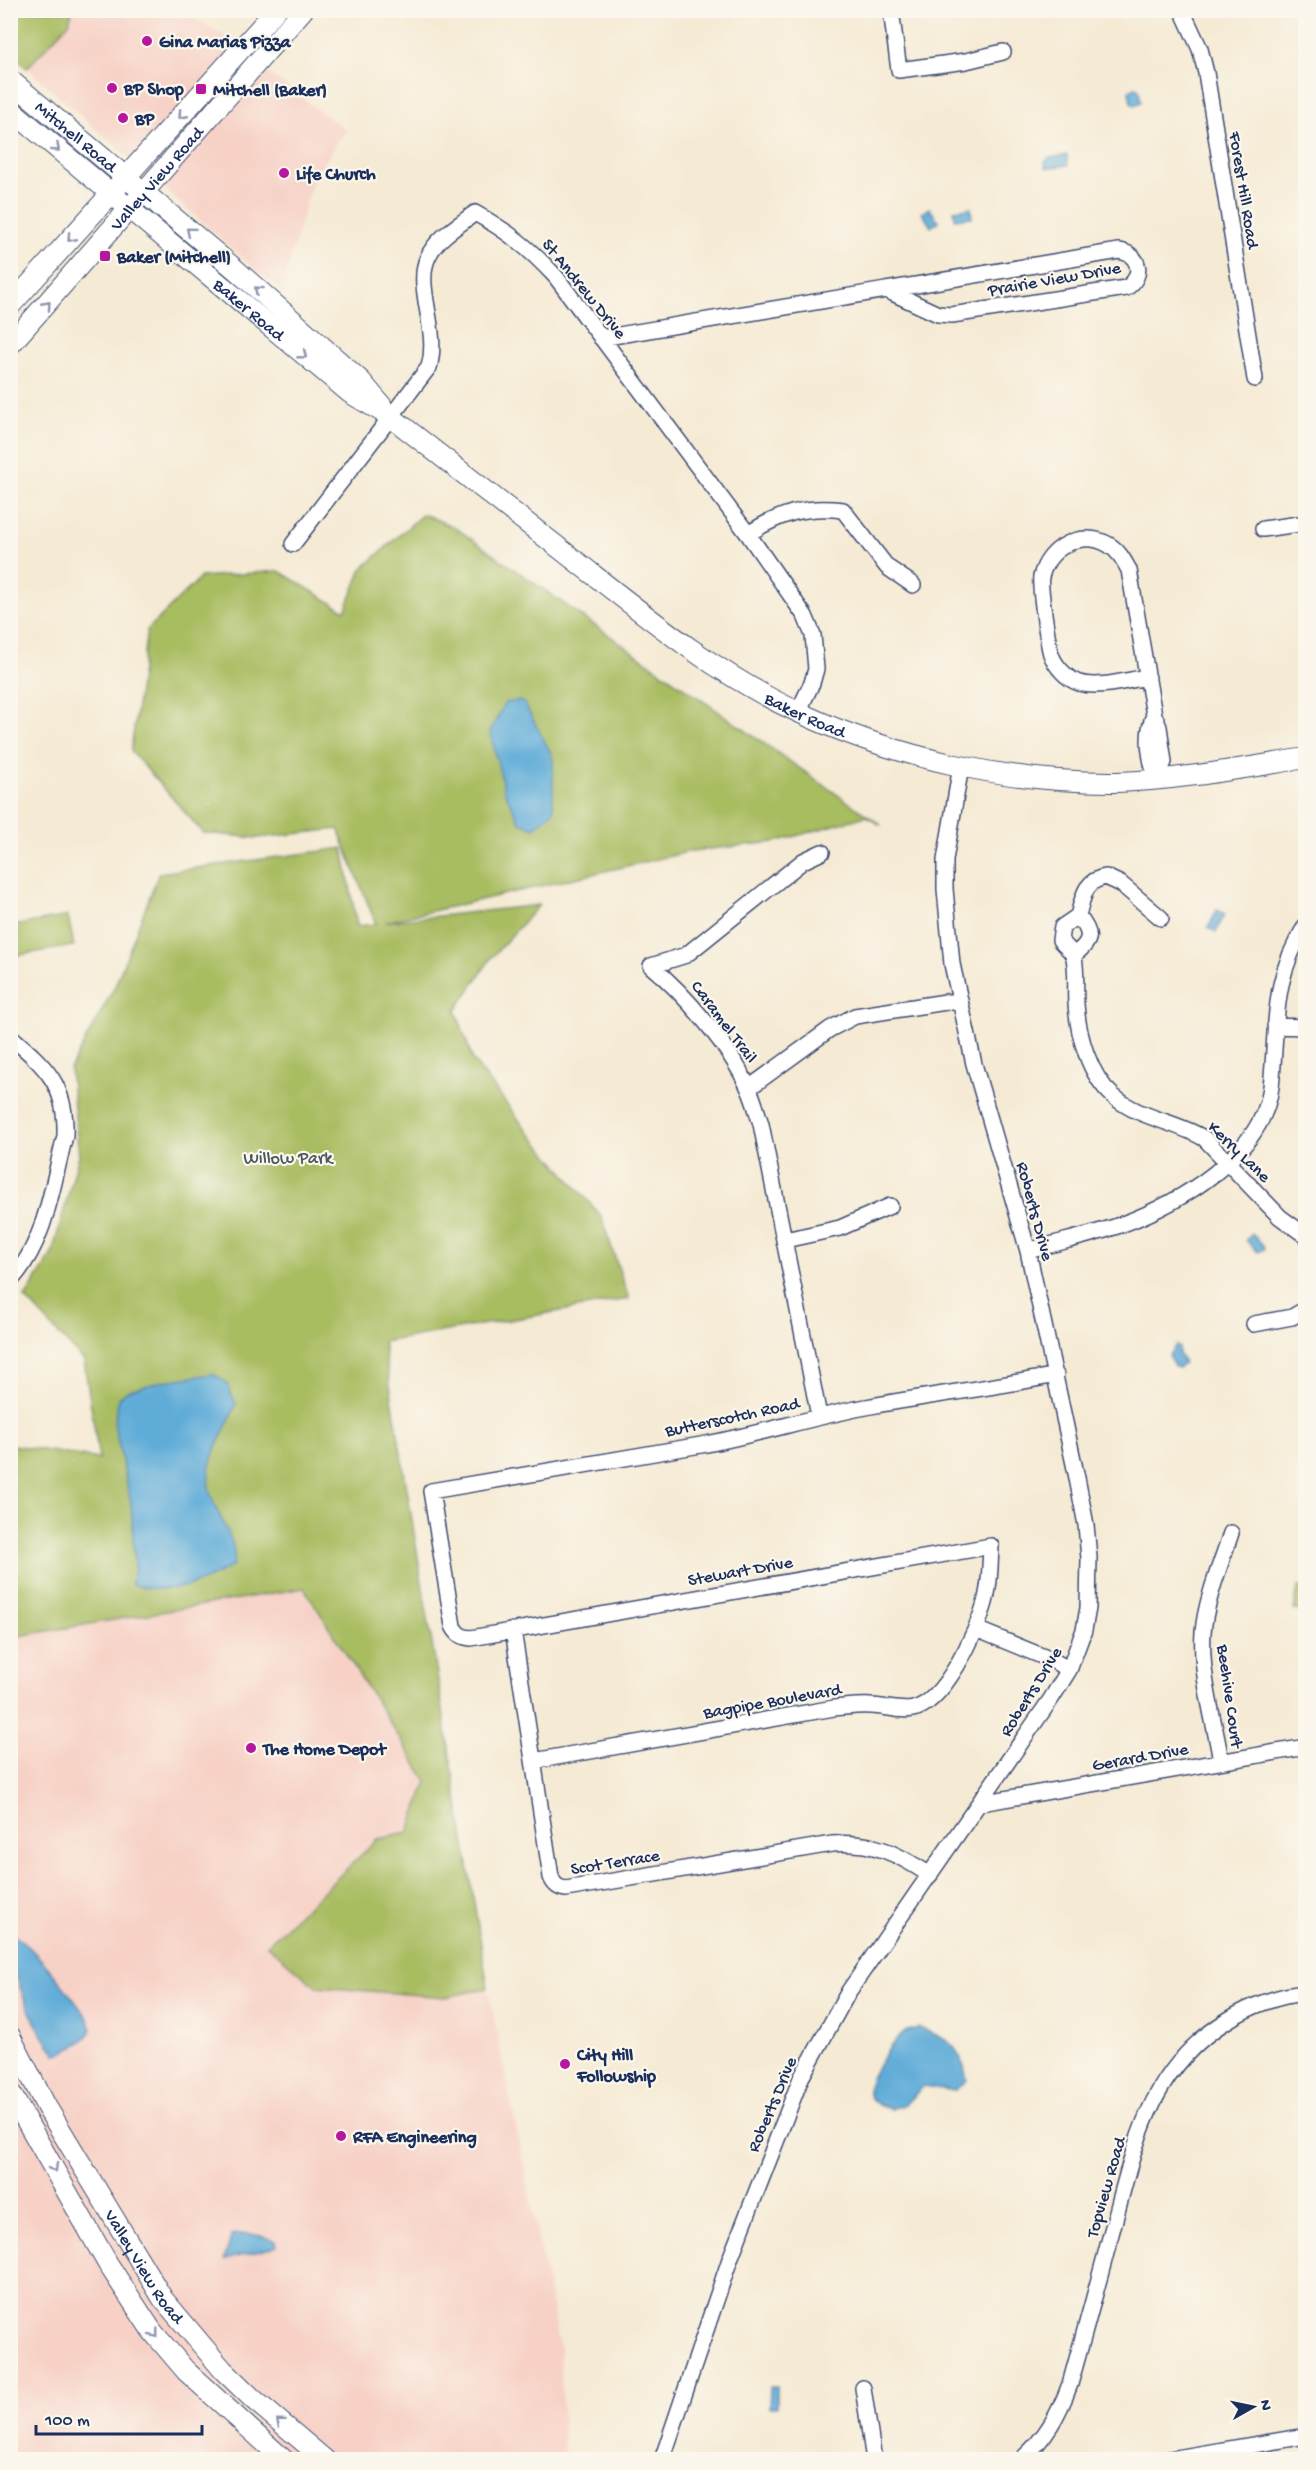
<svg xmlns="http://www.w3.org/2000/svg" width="1316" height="2470" font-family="'Gochi Hand',sans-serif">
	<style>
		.built { fill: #f7d1c6 }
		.green { fill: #a8bc60; stroke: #62765f; stroke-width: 1.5 }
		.water { fill: #5eacd8; stroke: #3c6e9b; stroke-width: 1.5 }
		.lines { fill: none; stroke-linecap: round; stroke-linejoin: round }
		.minor-casing { stroke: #3c4b70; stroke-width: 18 }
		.major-casing { stroke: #3c4b70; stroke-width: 22 }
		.minor { stroke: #fff; stroke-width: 15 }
		.major { stroke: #fff; stroke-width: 20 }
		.oneway { stroke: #8d97ae }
		.poi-dot { fill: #b5179e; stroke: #fbf7ec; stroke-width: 2 }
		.labels { text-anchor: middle; stroke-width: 4.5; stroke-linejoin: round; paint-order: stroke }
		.poi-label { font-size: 18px; font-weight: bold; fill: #1b2f5e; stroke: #fbf7ec; text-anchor: start }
		.street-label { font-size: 18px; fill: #1b2f5e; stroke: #fbf7ec }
		.park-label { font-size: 18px; fill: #45595f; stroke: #fbf7ec }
	</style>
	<rect width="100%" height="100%" fill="#fbf7ec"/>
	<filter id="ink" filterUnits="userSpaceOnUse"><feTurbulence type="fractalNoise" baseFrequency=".0167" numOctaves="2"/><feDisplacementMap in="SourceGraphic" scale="12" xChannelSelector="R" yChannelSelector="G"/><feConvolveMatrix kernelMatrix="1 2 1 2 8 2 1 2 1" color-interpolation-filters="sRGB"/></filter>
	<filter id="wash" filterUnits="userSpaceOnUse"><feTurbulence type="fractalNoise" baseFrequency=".008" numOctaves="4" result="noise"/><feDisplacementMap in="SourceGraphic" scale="24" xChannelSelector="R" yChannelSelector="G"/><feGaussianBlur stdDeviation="1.35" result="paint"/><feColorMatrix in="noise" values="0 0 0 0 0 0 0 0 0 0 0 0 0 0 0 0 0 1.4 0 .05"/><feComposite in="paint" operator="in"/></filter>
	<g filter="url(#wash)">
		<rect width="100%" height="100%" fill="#f5ead4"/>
		<path class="built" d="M72,11H184L230,40L265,71L346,130L313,179L281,292L27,68L69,23Z
			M302,1588L427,1781L408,1834L378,1839L267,1945L424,1995L488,1988L560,2347L564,2459L11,2460V1636Z"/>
		<path class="green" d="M10,11L11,10L72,11L69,23L27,68L11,54Z
			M423,514L454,527L881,825L866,816L775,842L692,851L385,922L539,905L491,958L456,1010L473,1060L522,1124L601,1216L629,1299L383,1342L488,1988L446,1997L316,1987L267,1945L378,1839L408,1833L427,1781L304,1588L11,1637V1445L99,1459L84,1361L25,1298L52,1254L79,1155L70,1069L115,986L159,873L343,848L357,926L376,924L338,829L257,838L203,833L131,751L147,630L201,577L279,571L345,611L362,569Z
			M68,916L74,946L14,956L11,926Z
			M1298,1587L1305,1588V1612L1294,1610Z"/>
		<path class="water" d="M1135,87L1139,89L1141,102L1135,105L1131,103L1129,91Z
			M1067,155L1068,165L1046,168L1045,162L1049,158Z
			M929,208L939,221L931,227L922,213Z
			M971,208L972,217L955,219L954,210Z
			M519,701L524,703L551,753L553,760V812L534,828L520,822L505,793L490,732L505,703Z
			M1217,910L1225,914L1216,932L1208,928Z
			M1252,1234L1263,1245L1264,1249L1258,1252L1246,1240Z
			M1176,1345L1179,1347V1354L1184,1363L1179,1368L1175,1367L1169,1355Z
			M213,1374L226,1382L236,1404C227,1430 205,1457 209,1487C213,1515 240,1537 233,1565C202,1585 168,1596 131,1584L135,1568L131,1503L114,1423L119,1398L129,1390L164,1381Z
			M10,1935C28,1936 75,2002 88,2018L92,2029C85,2041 69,2052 56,2054C32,2024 10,1974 10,1935Z
			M919,2028C950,2039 961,2047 967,2080L954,2091L924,2086L904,2105L890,2109C881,2105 870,2102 868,2092C865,2081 895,2037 905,2032C909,2030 915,2029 919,2028Z
			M238,2234L257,2235L276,2240L277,2245L268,2249L224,2260L232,2235Z
			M770,2387H777V2407H769Z"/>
	</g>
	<g filter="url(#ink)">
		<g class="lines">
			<defs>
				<path id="minor" d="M891,10L899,70L966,61L1003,52
					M1182,10L1200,49L1206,73L1255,379
					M601,338L886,290L938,314L952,315L1126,288C1144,277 1141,254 1119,251L886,290
					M1263,529L1306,523
					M748,534C779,514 806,505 843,510L887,567L913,585
					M293,544L429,367C440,331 414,286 428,257C436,238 459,225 475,213C509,232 529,248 556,277L748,534L805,616L813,635L816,669L812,683L798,712
					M1148,677C1127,680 1100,689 1079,683C1067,679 1055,666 1051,654C1048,644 1039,585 1041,577C1048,547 1082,529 1109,545C1119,551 1124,561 1129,570L1154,715L1159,727L1164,762L1156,779
					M1154,715C1145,735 1150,758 1156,779
					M1161,918L1121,884L1106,877C1084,880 1083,898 1078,916L1062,927L1060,940C1064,946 1073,951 1074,958C1077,972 1075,989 1076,1004C1078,1035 1089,1075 1113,1096C1140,1119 1176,1121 1205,1139L1280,1217L1306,1236
					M1074,955C1092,941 1093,934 1078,916
					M1275,1026L1306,1027
					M10,1036C46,1067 67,1085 65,1136C52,1185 46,1244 10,1281
					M749,1088L830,1029L855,1016L946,1002H959
					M785,1240L840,1228L890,1206
					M1028,1251C1058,1242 1090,1236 1120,1225C1178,1204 1263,1155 1271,1087C1278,1026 1270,981 1306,925
					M1254,1324L1292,1317L1306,1309
					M819,1416L761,1124C757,1112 754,1100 749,1089C731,1048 685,994 651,966L686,955L803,861L822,852
					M976,1629L1054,1661L1069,1670
					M513,1630L551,1877C554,1885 558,1888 566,1889L832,1844C874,1841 896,1853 930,1875
					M534,1761L834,1708C847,1707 859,1705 871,1706C885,1706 899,1712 913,1709C944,1703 976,1633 984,1606C990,1587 990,1566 991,1546L471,1638C461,1637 457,1634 453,1626L431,1491L701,1445C757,1435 811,1417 866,1407C929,1395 993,1388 1056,1375
					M1221,1761C1214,1719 1200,1674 1203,1632C1206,1599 1221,1564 1231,1533
					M981,1803L1306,1747
					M863,2388L874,2460
					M662,2460L730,2259L801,2078L849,1991L1051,1699L1069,1670L1084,1630L1088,1608L1089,1558L1086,1525L1077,1478L1028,1251L974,1064L952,964L945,889V860L961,766
					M1021,2460C1046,2438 1059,2414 1070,2384C1084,2334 1098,2284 1111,2234C1135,2148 1146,2071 1228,2020C1250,2006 1279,1995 1306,1993
					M1164,2460L1306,2436"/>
				<g id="major">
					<path id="s1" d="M10,80L235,269L361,381L382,406"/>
					<path id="s2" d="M10,109L350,393L391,417C456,468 521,518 586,569C653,622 720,676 798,712C896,758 1009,783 1117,782C1180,780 1243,768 1306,758"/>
					<path d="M10,306L276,10"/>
					<path id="s3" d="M10,345L303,10"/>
					<path id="s4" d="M10,2036L46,2106L163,2299L223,2370L253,2399L325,2460"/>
					<path d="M10,2092L108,2264L152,2331L186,2371L284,2460"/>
				</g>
			</defs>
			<use href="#minor" class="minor-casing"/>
			<use href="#major" class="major-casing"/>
			<use href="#minor" class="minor"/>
			<use href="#major" class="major"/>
		</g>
		<defs><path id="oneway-chevron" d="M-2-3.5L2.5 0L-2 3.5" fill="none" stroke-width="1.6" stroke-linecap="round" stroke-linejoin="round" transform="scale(1.5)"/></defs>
		<g class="oneway">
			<use href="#oneway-chevron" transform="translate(182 115) rotate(132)"/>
			<use href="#oneway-chevron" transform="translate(56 148) rotate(41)"/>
			<use href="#oneway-chevron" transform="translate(190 231) rotate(-140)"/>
			<use href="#oneway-chevron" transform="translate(71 238) rotate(132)"/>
			<use href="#oneway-chevron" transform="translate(258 290) rotate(-138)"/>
			<use href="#oneway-chevron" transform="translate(47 305) rotate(-48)"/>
			<use href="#oneway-chevron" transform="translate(303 355) rotate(39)"/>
			<use href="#oneway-chevron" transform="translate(54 2168) rotate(60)"/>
			<use href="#oneway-chevron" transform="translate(155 2334) rotate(52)"/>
			<use href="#oneway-chevron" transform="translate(280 2422) rotate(-140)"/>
		</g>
	</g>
	<g class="poi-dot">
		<circle cx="147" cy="41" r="6"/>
		<circle cx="112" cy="88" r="6"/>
		<rect x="195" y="83" width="12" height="12" rx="3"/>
		<circle cx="123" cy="118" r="6"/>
		<circle cx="284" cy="173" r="6"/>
		<rect x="99" y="250" width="12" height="12" rx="3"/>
		<circle cx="251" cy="1748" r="6"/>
		<circle cx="565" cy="2064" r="6"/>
		<circle cx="341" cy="2136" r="6"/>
	</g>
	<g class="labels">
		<g class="poi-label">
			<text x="159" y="47">Gina Marias Pizza</text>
			<text x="124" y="94">BP Shop</text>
			<text x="213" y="95">Mitchell (Baker)</text>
			<text x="135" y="124">BP</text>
			<text x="296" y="179">Life Church</text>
			<text x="117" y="262">Baker (Mitchell)</text>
			<text x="263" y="1754">The Home Depot</text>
			<text x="577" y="2060">City Hill<tspan x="577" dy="21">Followship</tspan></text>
			<text x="353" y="2142">RFA Engineering</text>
		</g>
		<g class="street-label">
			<text dy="6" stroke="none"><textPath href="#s1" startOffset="87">Mitchell Road</textPath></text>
			<text dy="6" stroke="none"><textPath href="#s3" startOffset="222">Valley View Road</textPath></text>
			<text transform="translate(1245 190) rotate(81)" y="6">Forest Hill Road</text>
			<text transform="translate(1054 278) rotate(-10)" y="6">Prairie View Drive</text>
			<text transform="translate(585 288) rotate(51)" y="6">St Andrew Drive</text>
			<text dy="6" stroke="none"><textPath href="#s2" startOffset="312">Baker Road</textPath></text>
			<text dy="6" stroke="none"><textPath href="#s2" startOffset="1002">Baker Road</textPath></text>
			<text transform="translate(725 1021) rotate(53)" y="6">Caramel Trail</text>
			<text transform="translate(1240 1151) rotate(44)" y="6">Kerry Lane</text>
			<text transform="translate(1036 1211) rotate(75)" y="6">Roberts Drive</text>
			<text transform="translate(732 1416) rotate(-12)" y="6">Butterscotch Road</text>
			<text transform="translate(740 1570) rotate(-10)" y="6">Stewart Drive</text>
			<text transform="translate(1030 1691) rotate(-58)" y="6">Roberts Drive</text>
			<text transform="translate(1231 1696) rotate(82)" y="6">Beehive Court</text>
			<text transform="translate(772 1700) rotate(-10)" y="6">Bagpipe Boulevard</text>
			<text transform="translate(1140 1756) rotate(-10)" y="6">Gerard Drive</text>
			<text transform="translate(615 1861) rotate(-9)" y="6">Scot Terrace</text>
			<text transform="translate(771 2104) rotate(-67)" y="6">Roberts Drive</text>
			<text transform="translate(1105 2187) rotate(-74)" y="6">Topview Road</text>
			<text dy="6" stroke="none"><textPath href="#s4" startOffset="267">Valley View Road</textPath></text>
		</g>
		<g class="park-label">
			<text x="288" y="1163">Willow Park</text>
		</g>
	</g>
	<rect width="1316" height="2470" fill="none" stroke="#fbf7ec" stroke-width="36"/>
	<g transform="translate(1253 2407) rotate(81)" stroke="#fbf7ec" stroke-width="4.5" paint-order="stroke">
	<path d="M0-4.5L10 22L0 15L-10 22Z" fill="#1b2f5e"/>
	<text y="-9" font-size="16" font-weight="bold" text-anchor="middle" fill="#1b2f5e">N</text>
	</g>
	<path d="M36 2425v9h166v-9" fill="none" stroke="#1b2f5e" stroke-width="3"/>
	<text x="45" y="2425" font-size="18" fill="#1b2f5e" stroke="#fbf7ec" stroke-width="4.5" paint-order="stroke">100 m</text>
</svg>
